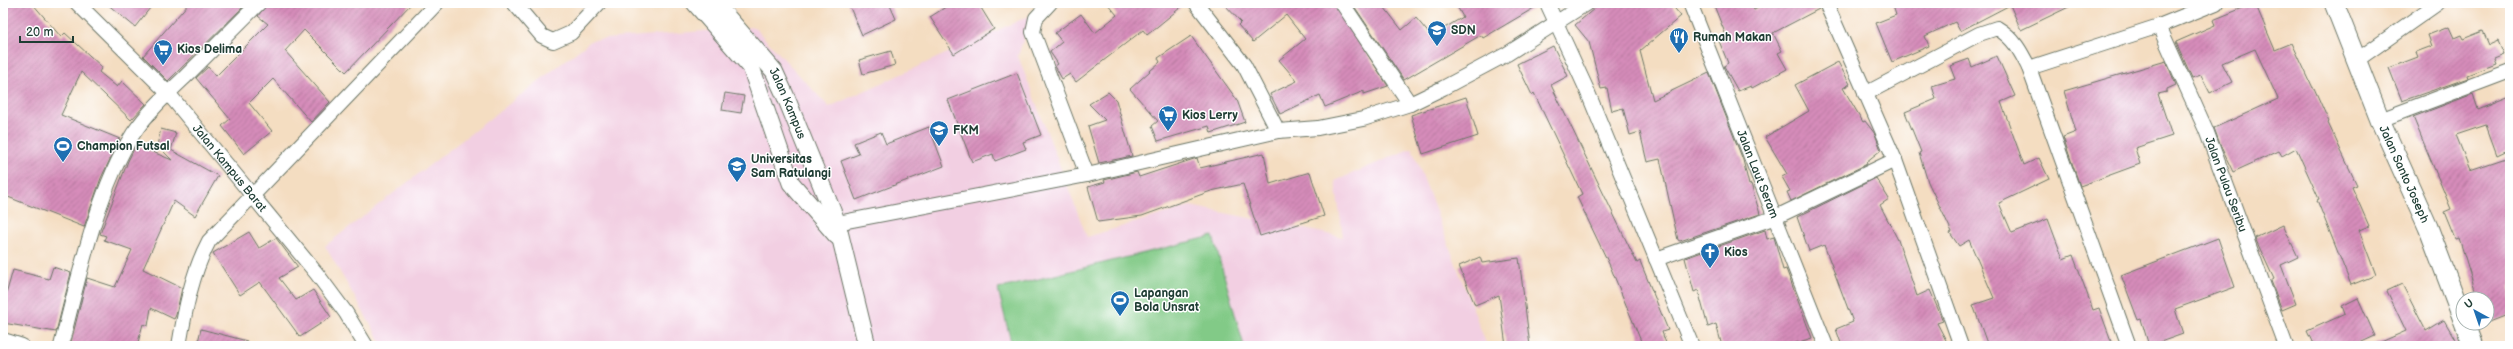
<svg xmlns="http://www.w3.org/2000/svg" width="2513" height="349" font-family="'Balsamiq Sans',sans-serif">
	<style>
		.built { fill: #f2cfe2 }
		.green { fill: #82ca87; stroke: #50845e }
		.building { fill: url(#building-hatch) }
		.lines { fill: none; stroke-linecap: round; stroke-linejoin: round }
		.minor-casing { stroke: #6a7565; stroke-width: 16 }
		.tertiary-casing { stroke: #6a7565; stroke-width: 19 }
		.secondary-casing { stroke: #6a7565; stroke-width: 21 }
		.minor { stroke: #fff; stroke-width: 14 }
		.tertiary { stroke: #fff; stroke-width: 17 }
		.secondary { stroke: #fff; stroke-width: 19 }
		.labels { text-anchor: middle; stroke-width: 3; stroke-linejoin: round; paint-order: stroke }
		.poi-label { font-size: 12px; font-weight: bold; fill: #1f3d34; stroke: #fff; text-anchor: start }
		.street-label { font-size: 12px; fill: #1f3d34; stroke: #fff }
	</style>
	<defs>
		<pattern id="building-hatch" width="6" height="6" patternUnits="userSpaceOnUse"><rect width="6" height="6" fill="#d68cba"/><path d="M-1 1l2-2M0 6l6-6M5 7l2-2" fill="none" stroke="#ad7498"/></pattern>
	</defs>
	<rect width="100%" height="100%" fill="#fff"/>
	<filter id="ink" filterUnits="userSpaceOnUse"><feTurbulence type="fractalNoise" baseFrequency=".025" numOctaves="2"/><feDisplacementMap in="SourceGraphic" scale="8" xChannelSelector="R" yChannelSelector="G"/><feConvolveMatrix kernelMatrix="1 2 1 2 8 2 1 2 1" color-interpolation-filters="sRGB"/></filter>
	<filter id="wash" filterUnits="userSpaceOnUse"><feTurbulence type="fractalNoise" baseFrequency=".012" numOctaves="4" result="noise"/><feDisplacementMap in="SourceGraphic" scale="16" xChannelSelector="R" yChannelSelector="G"/><feGaussianBlur stdDeviation="0.9" result="paint"/><feColorMatrix in="noise" values="0 0 0 0 0 0 0 0 0 0 0 0 0 0 0 0 0 1.4 0 .05"/><feComposite in="paint" operator="in"/></filter>
	<g filter="url(#wash)">
		<rect width="100%" height="100%" fill="#f4ddc1"/>
		<path class="built" d="M1031,15L1018,56L1087,237L1190,206L1343,237L1335,181L1412,148L1487,346H383L325,246L592,40L754,27L829,107Z"/>
		<path class="green" d="M1213,236L1244,346H1012L998,289Z"/>
		<g id="blocks">
			<path class="building" d="M3,3H32L61,37L65,33L102,67L99,72L117,87L122,81L146,104L131,120L81,72L61,115L120,139L101,178L84,227L3,195Z
				M106,3H154L135,27Z
				M189,3H247L168,81L143,56Z
				M267,3H412L346,72L304,30L285,51L330,102L311,122L273,79L249,103L272,131L244,154L222,126L230,119L196,78L208,67L216,76L268,24L258,16Z
				M848,3H889L896,19L862,35Z
				M952,3H978L994,29L954,54L930,17Z
				M1107,3H1186L1147,35L1143,30L1076,82L1070,74L1062,79L1055,66L1058,64L1050,52L1062,42L1055,33L1081,14L1095,33L1117,15Z
				M1223,3H1334L1388,86L1364,94V91L1325,107L1320,95L1280,114L1270,94L1297,81L1279,60L1305,39L1286,15L1253,42L1238,25L1241,22Z
				M1352,3H1381L1402,30L1416,18L1431,36L1463,17L1455,3H1539V5L1483,38L1481,35L1404,80Z
				M1601,3H1670L1681,16L1640,51L1653,100L1709,73L1743,160L1749,185L1751,184L1760,214L1680,241L1678,240L1660,159L1647,162L1640,132L1630,135L1623,108L1612,111L1607,88L1601,89L1589,42L1575,25Z
				M1713,3H1751L1754,10L1768,3H1818L1819,9L1773,33L1782,51L1778,53L1787,69L1752,88L1751,86L1738,91L1724,66L1728,63L1719,41L1727,38Z
				M1892,3H2077L2021,30L2010,5L1960,31L1955,22L1925,36L1929,46L1892,62L1876,23L1896,15Z
				M2255,3L2275,50L2292,43L2313,88H2314L2329,122L2328,123L2357,185L2352,187L2369,226L2359,230L2376,275L2351,285L2317,200L2319,199L2296,148L2282,156L2279,151L2233,172L2221,147L2214,128L2278,99L2255,49L2222,63L2232,82L2210,93L2201,75L2192,78L2176,42L2215,25L2213,20Z
				M2449,27L2454,38L2461,35L2463,39L2483,31L2489,45L2498,41L2504,55L2494,59L2496,64L2467,75L2468,78L2402,101L2389,68L2418,57L2416,52L2432,46L2428,35Z
				M1191,36L1237,100L1245,122L1211,133L1209,126L1158,141L1152,126L1158,121L1130,89L1160,62L1158,58Z
				M1553,46L1568,76L1551,85L1637,263L1640,261L1668,330L1662,332L1667,346H1643L1610,266L1577,197L1582,194L1534,93L1532,95L1517,64Z
				M891,51L895,65L863,74L859,60Z
				M1997,56L2015,96L2001,102L2024,165L2039,158L2049,179L1999,203L2012,233L2048,219L2063,259L2073,255L2093,310L2099,308L2113,346H1988L1973,305L1994,298L1969,240L1959,246L1950,233L1952,232L1928,182L1919,153L1921,152L1905,112L1936,99L1932,86L1955,79L1950,66L1969,59L1972,67Z
				M2166,61L2176,85L2167,89V92L2158,94L2172,136L2135,148L2140,164L2080,186L2063,137L2076,132L2064,91Z
				M1838,62L1850,84L1843,88L1863,122L1865,121L1875,134L1881,150L1866,162L1867,164L1791,201L1787,192L1790,191L1782,177L1787,174L1765,137L1809,111L1795,85Z
				M1017,73L1041,135L1023,142L1026,149L995,161L993,154L972,162L948,100Z
				M1108,92L1116,100L1132,156L1099,163L1088,126L1105,120L1089,104Z
				M725,93L744,96L741,113L722,110Z
				M2473,94L2478,109L2510,96V149L2497,155L2486,125L2456,135L2470,170L2506,158L2510,167V314L2487,323V299H2478L2459,238L2455,239L2444,212L2451,209L2413,117Z
				M1466,97L1478,136L1423,154L1411,115Z
				M929,127L944,166L856,200L841,161L859,154L854,143L881,132L886,144Z
				M161,129L176,133L171,150L218,176L195,216L174,201L143,269L182,288L176,315L174,319L151,308L148,326L143,324L137,346H70L87,278L115,287L132,250L104,240L106,236L100,234L128,161L136,145L172,160L157,145Z
				M1264,153L1270,184L1310,172L1324,216L1260,236L1243,184L1211,191L1142,216L1098,222L1088,187L1105,182L1104,180L1137,172L1139,177L1197,158L1200,168Z
				M1876,178L1889,199L1880,205L1898,240L1917,296L1930,290L1943,321L1937,323L1949,346H1842L1836,329L1853,322L1824,245L1809,251L1797,217Z
				M2283,225L2298,257L2281,265L2296,304L2282,310L2271,281L2274,279L2255,238Z
				M1765,230L1767,239L1774,237L1783,270L1786,269L1812,338L1786,346H1722L1716,324L1708,327L1698,290L1694,292L1685,258Z
				M249,232L259,248L276,238L298,267L279,278L296,300L313,290L331,317L300,337L260,282L240,295L213,253Z
				M2218,238L2235,287L2175,309L2183,334L2149,346L2141,319L2138,320L2121,275Z
				M1480,257L1482,263L1519,258L1530,346H1506L1499,295L1475,305L1459,266Z
				M53,267L71,273L56,332L3,323V305L13,270L49,279Z
				M2402,284L2426,331L2444,320L2459,346H2372L2406,331L2387,291Z
				M2358,298L2375,336L2353,346H2314L2307,331L2345,314L2342,306Z
				M201,329L247,341L246,346H197Z"/>
		</g>
	</g>
	<g filter="url(#ink)">
		<use href="#blocks" fill-opacity="0" stroke="#6a7565" stroke-width="1"/>
		<g class="lines">
			<defs>
				<g id="minor">
					<path id="s1" d="M77,3L168,93L317,274L346,313L366,346"/>
					<path d="M514,3L542,36L553,41L571,33L599,3"/>
					<path d="M1050,3L1036,18L1033,32L1087,175"/>
					<path d="M1196,3L1244,65L1278,131"/>
					<path d="M1342,3L1410,104"/>
					<path d="M1547,3L1586,88L1692,346"/>
					<path id="s2" d="M1690,3L1826,346"/>
					<path d="M1826,3L1895,160L1961,346"/>
					<path id="s3" d="M2159,26L2206,130L2286,346"/>
					<path d="M2357,60L2438,3"/>
					<path d="M2029,68L2159,26L2216,3"/>
					<path d="M1865,94L1979,34L1997,28C2014,38 2021,52 2029,68L2129,346"/>
					<path d="M2380,120L2510,71"/>
					<path d="M837,223L1087,175L1278,131L1318,128L1363,119L1410,104L1443,88L1507,54L1587,3"/>
					<path d="M1656,259L1776,217L1895,160"/>
					<path d="M3,340L22,346"/>
					<path d="M61,346C78,280 97,191 133,134C147,113 166,95 184,78C209,53 234,28 259,3"/>
					<path d="M179,346C185,310 192,273 209,241L437,3"/>
				</g>
				<g id="tertiary">
					<path d="M695,3L751,67L791,183L837,236"/>
					<path id="s4" d="M715,3L774,71L785,95L837,223L867,346"/>
				</g>
				<g id="secondary">
					<path id="s5" d="M2334,3L2380,120L2428,227L2473,346"/>
				</g>
			</defs>
			<use href="#minor" class="minor-casing"/>
			<use href="#tertiary" class="tertiary-casing"/>
			<use href="#secondary" class="secondary-casing"/>
			<use href="#minor" class="minor"/>
			<use href="#tertiary" class="tertiary"/>
			<use href="#secondary" class="secondary"/>
		</g>
	</g>
	<defs>
		<symbol id="school-pin" viewBox="-11 -11 22 30"><path d="M0 17L-7.5 6A9.5 9.5 0 1 1 7.5 6Z" fill="#1f6fb2" stroke="#fff"/><path d="M0-5L7-2L0 1L-7-2ZM-4 1L0 2.5L4 1V4Q0 6-4 4Z" fill="#fff"/></symbol>
		<symbol id="restaurant-pin" viewBox="-11 -11 22 30"><path d="M0 17L-7.5 6A9.5 9.5 0 1 1 7.5 6Z" fill="#1f6fb2" stroke="#fff"/><path d="M-5-6h1v4h1v-4h1v4h1v-4h1v5L-1.5 .5V6h-2V.5L-5-1ZM5-6V6H3V1.5H1.5Q1.5-4 5-6Z" fill="#fff"/></symbol>
		<symbol id="supermarket-pin" viewBox="-11 -11 22 30"><path d="M0 17L-7.5 6A9.5 9.5 0 1 1 7.5 6Z" fill="#1f6fb2" stroke="#fff"/><path d="M-6-5.5h2.5l.6 2H6L4.5 2H-2.5L-4.4-4H-6ZM-1.5 3.2a1.3 1.3 0 1 0 .1 0ZM3 3.2a1.3 1.3 0 1 0 .1 0Z" fill="#fff"/></symbol>
		<symbol id="university-pin" viewBox="-11 -11 22 30"><path d="M0 17L-7.5 6A9.5 9.5 0 1 1 7.5 6Z" fill="#1f6fb2" stroke="#fff"/><path d="M0-5L7-2L0 1L-7-2ZM-4 1L0 2.5L4 1V4Q0 6-4 4Z" fill="#fff"/></symbol>
		<symbol id="stadium-pin" viewBox="-11 -11 22 30"><path d="M0 17L-7.5 6A9.5 9.5 0 1 1 7.5 6Z" fill="#1f6fb2" stroke="#fff"/><path d="M0-5a6.5 5 0 1 0 0 10a6.5 5 0 1 0 0-10ZM-3.5-1.8h7v3.6h-7Z" fill="#fff"/></symbol>
		<symbol id="church-pin" viewBox="-11 -11 22 30"><path d="M0 17L-7.5 6A9.5 9.5 0 1 1 7.5 6Z" fill="#1f6fb2" stroke="#fff"/><path d="M-1.2-6h2.4v3.5h3.3v2.4h-3.3V6h-2.4V-.1h-3.3v-2.4h3.3Z" fill="#fff"/></symbol>
	</defs>
	<g fill-rule="evenodd">
		<use href="#school-pin" x="1426" y="19" width="22" height="30"/>
		<use href="#restaurant-pin" x="1668" y="26" width="22" height="30"/>
		<use href="#supermarket-pin" x="152" y="38" width="22" height="30"/>
		<use href="#supermarket-pin" x="1157" y="104" width="22" height="30"/>
		<use href="#university-pin" x="928" y="119" width="22" height="30"/>
		<use href="#stadium-pin" x="52" y="135" width="22" height="30"/>
		<use href="#university-pin" x="726" y="155" width="22" height="30"/>
		<use href="#church-pin" x="1699" y="241" width="22" height="30"/>
		<use href="#stadium-pin" x="1109" y="289" width="22" height="30"/>
	</g>
	<g class="labels">
		<g class="poi-label">
			<text x="1451" y="34">SDN</text>
			<text x="1693" y="41">Rumah Makan</text>
			<text x="177" y="53">Kios Delima</text>
			<text x="1182" y="119">Kios Lerry</text>
			<text x="953" y="134">FKM</text>
			<text x="77" y="150">Champion Futsal</text>
			<text x="751" y="163">Universitas<tspan x="751" dy="14">Sam Ratulangi</tspan></text>
			<text x="1724" y="256">Kios</text>
			<text x="1134" y="297">Lapangan<tspan x="1134" dy="14">Bola Unsrat</tspan></text>
		</g>
		<g class="street-label">
			<text dy="4" stroke="none"><textPath href="#s4" startOffset="125">Jalan Kampus</textPath></text>
			<text dy="4" stroke="none"><textPath href="#s1" startOffset="225">Jalan Kampus Barat</textPath></text>
			<text dy="4" stroke="none"><textPath href="#s2" startOffset="184">Jalan Laut Seram</textPath></text>
			<text dy="4" stroke="none"><textPath href="#s5" startOffset="185">Jalan Santo Joseph</textPath></text>
			<text dy="4" stroke="none"><textPath href="#s3" startOffset="172">Jalan Pulau Seribu</textPath></text>
		</g>
	</g>
	<rect width="2513" height="349" fill="none" stroke="#fff" stroke-width="16"/>
	<g transform="translate(2475 311) rotate(320)"><circle r="19" fill="#ffffff" stroke="#a5b1ae"/>
	<path d="M0-3L7 15L0 10L-7 15Z" fill="#1f6fb2"/>
	<text y="-6" font-size="11" font-weight="bold" text-anchor="middle" fill="#1f3d34">U</text>
	</g>
	<path d="M20 36v6h53v-6" fill="none" stroke="#1f3d34" stroke-width="2"/>
	<text x="26" y="36" font-size="12" fill="#1f3d34" stroke="#ffffff" stroke-width="3" paint-order="stroke">20 m</text>
</svg>
